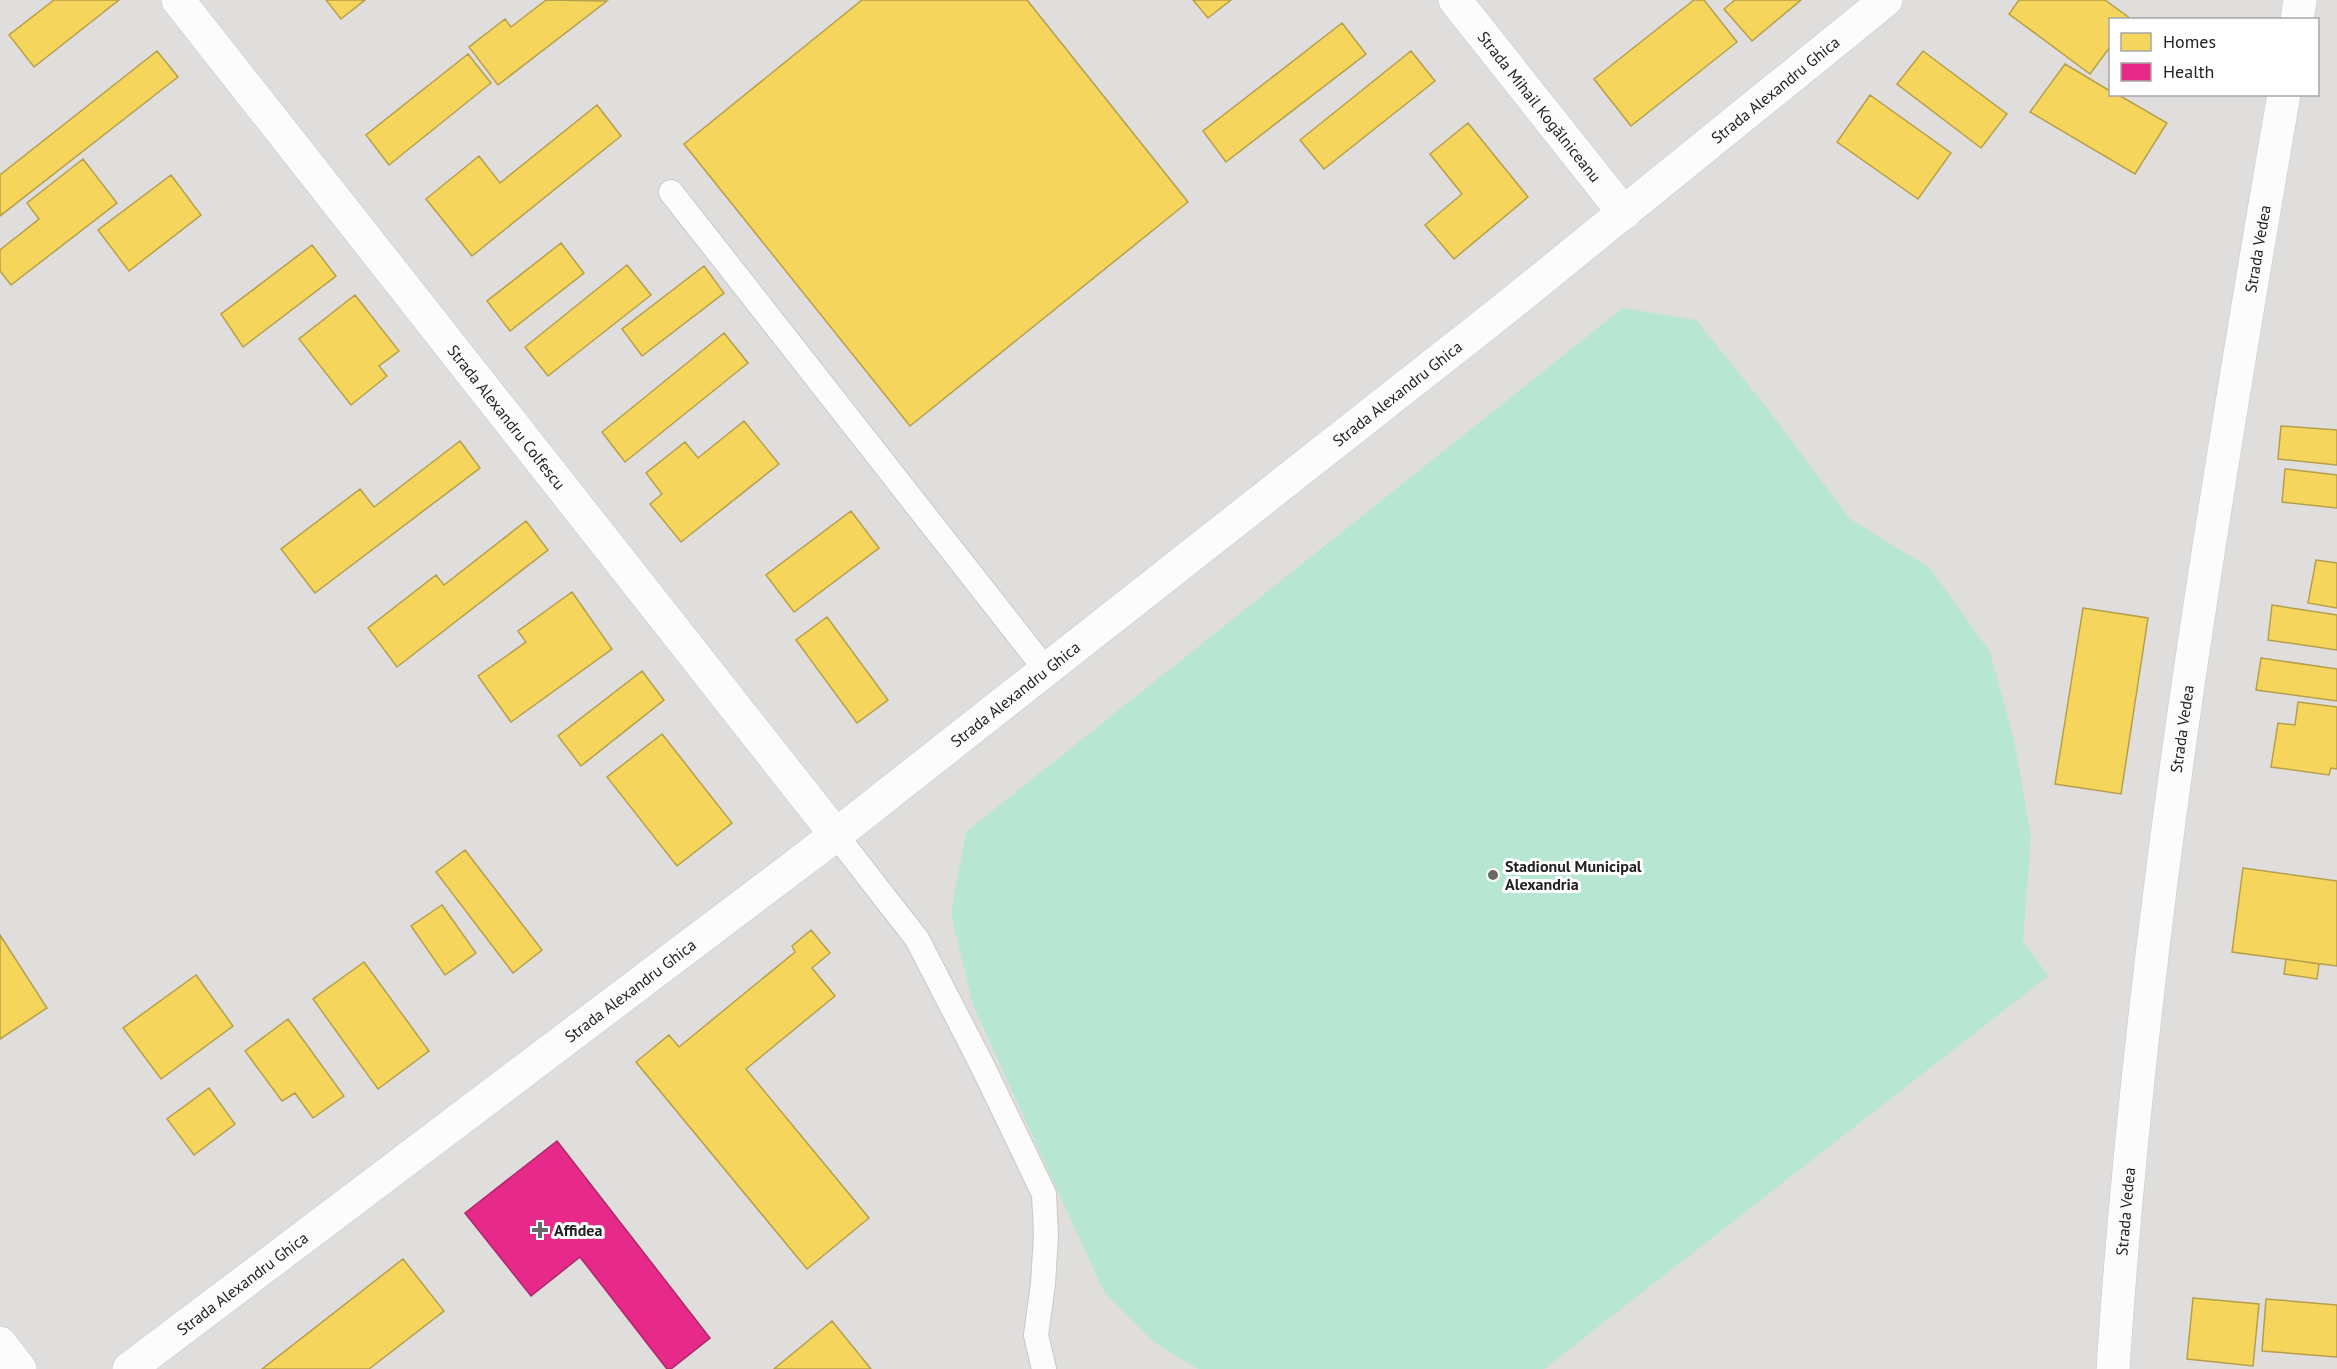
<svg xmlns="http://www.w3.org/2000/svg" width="2337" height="1369" font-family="'PT Sans',sans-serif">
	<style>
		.residential { fill: #dfdedc; fill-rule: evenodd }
		.pitch { fill: #b7e6d2 }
		.homes { fill: #f6d55c; stroke: #b69f4b; stroke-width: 1.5 }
		.health { fill: #e7298a; stroke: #ac276b; stroke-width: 1.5 }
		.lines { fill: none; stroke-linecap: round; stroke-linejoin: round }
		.service-casing { stroke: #c9c8c7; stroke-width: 26 }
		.minor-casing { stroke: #c9c8c7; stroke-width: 34 }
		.service { stroke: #fdfcfc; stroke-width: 24 }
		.minor { stroke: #fdfcfc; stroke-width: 33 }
		.poi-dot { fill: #6a6968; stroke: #fff; stroke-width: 2 }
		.labels { text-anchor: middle; stroke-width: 6; stroke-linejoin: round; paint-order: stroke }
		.street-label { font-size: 16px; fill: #222; stroke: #fff }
		.poi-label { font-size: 16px; font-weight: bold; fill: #222; stroke: #fff; text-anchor: start }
	</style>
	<rect width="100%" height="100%" fill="#f0eeeb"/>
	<path class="residential" d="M0,0H2337V1369H0ZM2110,20H2318V94H2110Z"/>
	<path class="pitch" d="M1623,308L1696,320L1767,408L1850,519L1930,568L1990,652L2014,740L2031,836L2023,941L2048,976L1544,1369H1198L1154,1342L1104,1292L973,1005L951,914L966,832Z"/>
	<path class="homes" d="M54,0H119L34,67L9,35Z
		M326,0H365L341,19Z
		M546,0L607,1L498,85L469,47L505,19L511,27Z
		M862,0H1027L1188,202L910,426L684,144Z
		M1193,0H1231L1208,18Z
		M1694,0H1704L1737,42L1631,126L1594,79Z
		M1735,0H1801L1752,41L1724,9Z
		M2019,0H2105L2131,19L2110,20V47L2090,74L2009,14Z
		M1342,23L1366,54L1226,162L1203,131Z
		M157,51L178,77L0,216V175Z
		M1411,51L1435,81L1324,169L1300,140Z
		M1923,51L2007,114L1981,148L1897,84Z
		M468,54L491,83L389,165L366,135Z
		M2065,64L2110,91V94H2117L2167,123L2135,174L2030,112Z
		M1870,95L1951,153L1918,199L1837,142Z
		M597,105L621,136L472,256L426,199L479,156L500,183Z
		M1468,123L1528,197L1454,259L1425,225L1462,194L1430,154Z
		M83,159L117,203L11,285L0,271V250L39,219L27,203Z
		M171,175L201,215L129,271L98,230Z
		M561,243L584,273L510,331L487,301Z
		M312,245L336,276L243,347L221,314Z
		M627,265L651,295L548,376L525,347Z
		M704,266L724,293L642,356L622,329Z
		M355,295L399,351L379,366L387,376L351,405L299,339Z
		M724,333L748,363L625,462L602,432Z
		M744,421L779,464L681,542L650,504L662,494L646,473L685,442L698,458Z
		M2281,426L2337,430V465L2278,459Z
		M460,441L480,468L315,593L281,549L360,489L374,507Z
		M2285,469L2337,475V508L2282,502Z
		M851,511L879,548L794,612L766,575Z
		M526,521L548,550L397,667L368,628L436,575L444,585Z
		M2316,560L2337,563V608L2308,603Z
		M572,592L612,649L511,722L478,676L526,642L518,631Z
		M2272,605L2337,615V650L2268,640Z
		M2083,608L2148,618L2121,794L2055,784Z
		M827,617L888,700L857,723L796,640Z
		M2261,658L2337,669V701L2256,690Z
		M642,671L664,700L581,766L558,736Z
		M2298,702L2337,707V769L2331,768L2329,775L2271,767L2278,723L2295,725Z
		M662,734L732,823L677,866L607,777Z
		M465,850L542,950L513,973L436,872Z
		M2243,868L2337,881V966L2232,952Z
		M442,905L476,953L445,975L411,926Z
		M811,930L830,953L812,968L835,996L746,1069L869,1218L807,1269L636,1062L669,1035L679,1047L795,952L792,946Z
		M0,935L47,1008L0,1039Z
		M2286,959L2319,964L2317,979L2284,974Z
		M364,962L429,1051L378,1089L313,999Z
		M196,975L233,1026L161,1079L123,1028Z
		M288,1019L344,1096L313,1118L295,1093L282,1101L245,1051Z
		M209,1088L235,1124L194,1155L167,1119Z
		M403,1259L444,1311L369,1369H262Z
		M2193,1298L2259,1304L2253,1366L2187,1359Z
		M2266,1299L2337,1305V1357L2262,1351Z
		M832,1321L871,1369H774Z"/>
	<path class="health" d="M557,1141L710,1338L671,1369H667L580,1257L531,1296L465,1213Z"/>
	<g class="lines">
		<defs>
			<path id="service" d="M671,192L1046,670
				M836,835L917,939L982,1065L1044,1194L1046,1235L1043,1284L1036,1335L1044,1369"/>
			<g id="minor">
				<path id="s1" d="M178,0L836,835"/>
				<path id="s2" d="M1455,0L1624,213"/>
				<path d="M2297,20L2300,0"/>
				<path d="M0,1343L20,1369"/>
				<path id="s3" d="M129,1369L836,835L1502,311L1886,0"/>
				<path id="s4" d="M2113,1369C2141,941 2211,517 2284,94"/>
			</g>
		</defs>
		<use href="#service" class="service-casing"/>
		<use href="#minor" class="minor-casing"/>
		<use href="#service" class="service"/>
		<use href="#minor" class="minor"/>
	</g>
	<g class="poi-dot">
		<circle cx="1493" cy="875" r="6"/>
		<path d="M537 1221h6v6h6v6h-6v6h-6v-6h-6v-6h6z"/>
	</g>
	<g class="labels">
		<g class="street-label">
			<text dy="6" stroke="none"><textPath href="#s3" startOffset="2085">Strada Alexandru Ghica</textPath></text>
			<text dy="6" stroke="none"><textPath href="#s2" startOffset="136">Strada Mihail Kogălniceanu</textPath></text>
			<text dy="6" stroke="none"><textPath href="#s4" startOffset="1130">Strada Vedea</textPath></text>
			<text dy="6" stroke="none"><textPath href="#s3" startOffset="1600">Strada Alexandru Ghica</textPath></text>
			<text dy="6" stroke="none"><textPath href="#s1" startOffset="531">Strada Alexandru Colfescu</textPath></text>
			<text dy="6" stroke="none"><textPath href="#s3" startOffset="1114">Strada Alexandru Ghica</textPath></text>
			<text dy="6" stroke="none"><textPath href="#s4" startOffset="644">Strada Vedea</textPath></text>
			<text dy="6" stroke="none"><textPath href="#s3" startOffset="628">Strada Alexandru Ghica</textPath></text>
			<text dy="6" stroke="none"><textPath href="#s4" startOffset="158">Strada Vedea</textPath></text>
			<text dy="6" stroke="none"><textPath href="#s3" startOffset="142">Strada Alexandru Ghica</textPath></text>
		</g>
		<g class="poi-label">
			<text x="1505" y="872">Stadionul Municipal<tspan x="1505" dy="18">Alexandria</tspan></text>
			<text x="554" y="1236">Affidea</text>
		</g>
	</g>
	<rect x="2109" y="18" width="210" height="78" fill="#ffffff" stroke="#a7a7a7" stroke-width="1.5"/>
	<rect x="2121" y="33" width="30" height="18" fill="#f6d55c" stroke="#a7a7a7" stroke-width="1.5"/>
	<text x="2163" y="48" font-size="18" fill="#222222">Homes</text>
	<rect x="2121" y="63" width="30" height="18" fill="#e7298a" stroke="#a7a7a7" stroke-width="1.5"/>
	<text x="2163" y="78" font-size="18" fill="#222222">Health</text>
</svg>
